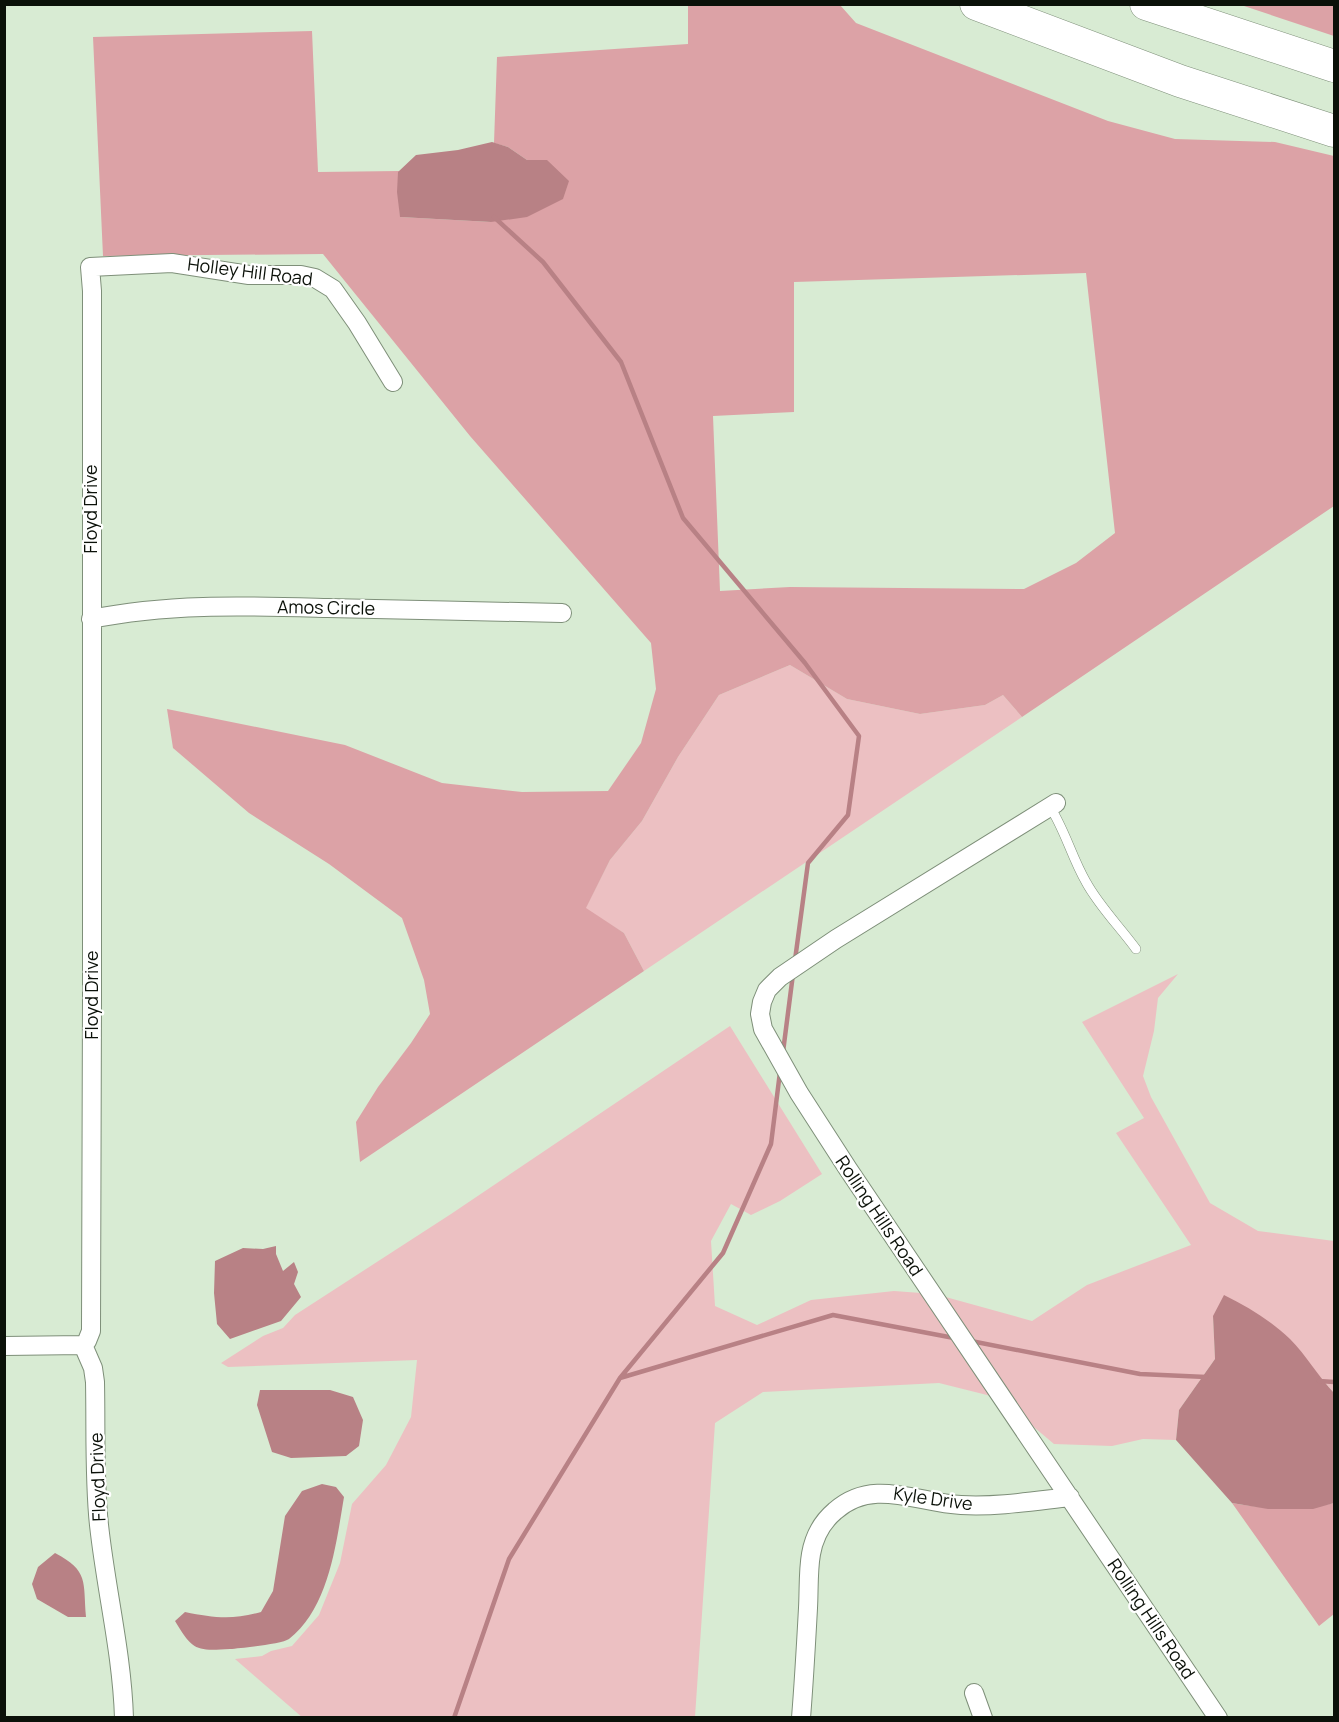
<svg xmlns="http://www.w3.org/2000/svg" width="1339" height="1722" font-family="Manrope,sans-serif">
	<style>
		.green { fill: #ecc0c2 }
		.forest { fill: #dca2a6; fill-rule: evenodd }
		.water { fill: #b88185 }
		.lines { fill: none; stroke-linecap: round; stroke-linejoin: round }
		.stream { stroke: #b88185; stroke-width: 4.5 }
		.lane-casing { stroke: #7e8f79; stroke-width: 10 }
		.street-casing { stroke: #7e8f79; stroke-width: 20 }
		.highway-casing { stroke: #7e8f79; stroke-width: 33 }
		.lane { stroke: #fff; stroke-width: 9 }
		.street { stroke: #fff; stroke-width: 18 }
		.highway { stroke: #fff; stroke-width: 32 }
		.labels { text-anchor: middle; stroke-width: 4.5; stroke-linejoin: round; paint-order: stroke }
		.street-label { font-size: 18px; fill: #0b1109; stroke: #fff }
	</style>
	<rect width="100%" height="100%" fill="#d8ebd3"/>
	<path class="green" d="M790,665L847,699L920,714L985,705L1003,695L1022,717L644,971L624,933L585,909L610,860L642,821L678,757L719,695Z
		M1178,974L1158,998L1154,1031L1143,1076L1151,1097L1210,1203L1258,1231L1334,1241V1393L1319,1376L1213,1316L1215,1359L1179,1410L1176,1440L1143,1439L1112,1446L1054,1444L1029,1423L942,1296L1032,1321L1087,1285L1191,1245L1116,1133L1144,1118L1082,1022Z
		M730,1026L822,1174L780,1201L751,1215L731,1204L711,1241L715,1306L757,1325L811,1300L894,1291L921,1293L991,1396L939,1383L763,1392L715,1423L695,1717L303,1718L235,1659L262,1656L271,1651L292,1646L319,1615L340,1563L352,1504L386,1465L411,1417L417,1360L228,1367L221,1363L263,1336L283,1328L295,1315L451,1214Z"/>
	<path class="forest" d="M688,5H840L856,23L1108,121L1175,139L1275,142L1334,156V506L1022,717L1003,695L985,705L920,714L847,699L790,665L719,695L678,757L642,821L610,860L586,908L624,933L644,971L360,1162L356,1122L378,1087L411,1043L430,1014L424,980L402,918L329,864L249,813L173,748L167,709L345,745L442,783L522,792L608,791L641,743L656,689L651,643L470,436L323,254L103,256L93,37L312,31L318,172L399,171L400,217L491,222L527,160L508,147L494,143L497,57L688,44ZM1086,273L1115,533L1076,563L1024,589L790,587L720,591L713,416L794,412V282Z
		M1241,5H1334V36Z
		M1232,1503C1267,1509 1300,1512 1334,1503V1614L1319,1626Z"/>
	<path class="water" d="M492,142L508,147L527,160H547L569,181L563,199L527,217L491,222L400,217L397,192L398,172L416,155L458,150Z
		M276,1246V1254L283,1271L294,1262L298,1272L294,1284L301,1297L281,1321L230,1339L217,1324L214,1293L215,1261L243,1248L263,1249Z
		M1224,1295C1248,1307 1270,1320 1290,1339C1306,1355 1318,1376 1334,1393V1503L1313,1509H1268L1232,1503L1176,1440L1179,1410L1215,1359L1213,1316Z
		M260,1390H330L353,1397L363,1420L359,1446L346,1456L291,1458L272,1452L257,1405Z
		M322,1484L336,1487L344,1497C336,1544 329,1608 289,1639C282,1644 241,1648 230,1649C196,1651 193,1651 175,1621L185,1612C214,1618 233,1620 261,1612L273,1591L285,1516L302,1491Z
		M55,1553C89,1571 83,1581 86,1617H68L37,1599L32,1584L38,1567Z"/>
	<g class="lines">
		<path class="stream" d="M494,217L543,262L621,362L683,518L805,663L859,736L848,815L808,863L795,960
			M783,1052L793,974
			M971,1341L1140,1374L1206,1377
			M620,1378L723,1253L771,1144L780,1072
			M1319,1381L1334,1382
			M454,1718L509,1559L620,1378L833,1315L954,1338"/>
		<defs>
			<path id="lane" d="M1050,807C1065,830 1072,858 1086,882C1099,906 1120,927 1136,949"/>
			<path id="street" d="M91,619C169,603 249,606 328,608C406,610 484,611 562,613
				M1056,803L836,939L780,977L767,990L762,1002L760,1014L763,1029L799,1093L848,1169L1218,1718
				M83,1345L87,1341L91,1331L92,998V291L90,267L172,263L249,275H301L315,278L333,289L357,323L393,382
				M83,1345L93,1368L95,1382C96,1430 94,1478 99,1525C106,1590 122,1653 124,1718
				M4,1346L83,1345
				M974,1693L983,1718
				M801,1718C804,1681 806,1645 808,1608C809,1590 808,1571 811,1554C814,1537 822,1522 835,1511C873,1477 917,1503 961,1505C998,1507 1034,1501 1070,1497"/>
			<path id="highway" d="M976,4L1180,81L1334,131
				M1146,4L1334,66"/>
		</defs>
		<use href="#lane" class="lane-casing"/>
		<use href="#street" class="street-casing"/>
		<use href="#highway" class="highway-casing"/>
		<use href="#lane" class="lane"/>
		<use href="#street" class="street"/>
		<use href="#highway" class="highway"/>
	</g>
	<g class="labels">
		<g class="street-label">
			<text transform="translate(250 272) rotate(7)" y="6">Holley Hill Road</text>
			<text transform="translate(91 509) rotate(-90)" y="6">Floyd Drive</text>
			<text transform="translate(326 608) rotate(1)" y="6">Amos Circle</text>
			<text transform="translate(92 995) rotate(-90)" y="6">Floyd Drive</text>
			<text transform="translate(879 1216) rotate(56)" y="6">Rolling Hills Road</text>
			<text transform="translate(98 1477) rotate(-92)" y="6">Floyd Drive</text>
			<text transform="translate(933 1499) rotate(8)" y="6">Kyle Drive</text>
			<text transform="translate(1151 1619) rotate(56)" y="6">Rolling Hills Road</text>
		</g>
	</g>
	<rect width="1339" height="1722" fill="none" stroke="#0b1109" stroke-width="12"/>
</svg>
